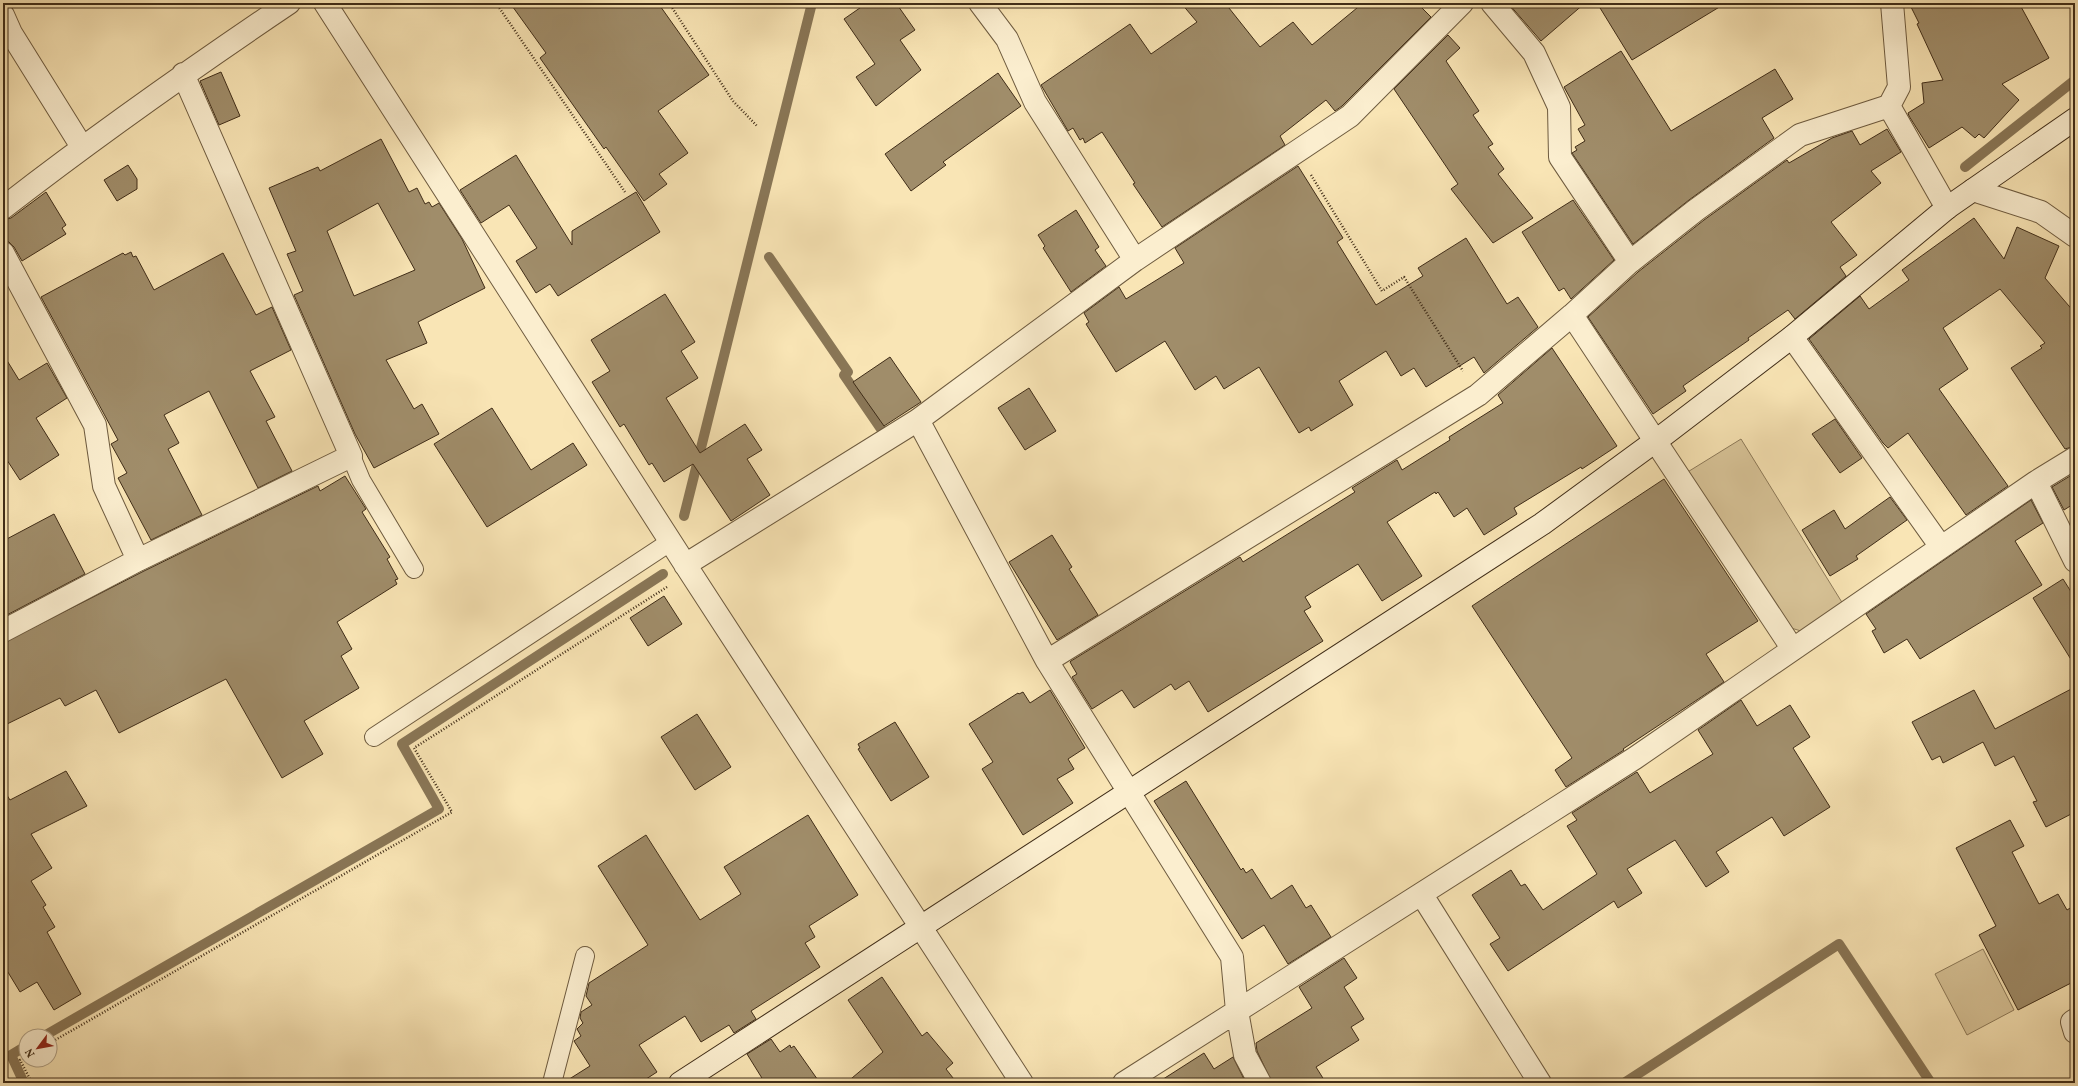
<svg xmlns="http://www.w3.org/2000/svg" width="2078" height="1086" font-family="Vollkorn,serif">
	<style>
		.green { fill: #dac69a; stroke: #8d7a59 }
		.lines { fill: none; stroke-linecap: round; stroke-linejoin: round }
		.stream { stroke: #897656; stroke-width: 10 }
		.building { fill: #a08d6a; stroke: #402d18; fill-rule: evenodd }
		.lane-casing { stroke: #6e5b3f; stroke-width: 20 }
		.street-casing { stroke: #6e5b3f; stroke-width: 24 }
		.secondary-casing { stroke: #402d18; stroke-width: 24 }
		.path { stroke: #402d18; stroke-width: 2.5; stroke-dasharray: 1 2; stroke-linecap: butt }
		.lane { stroke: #fbeecf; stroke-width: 18 }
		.street { stroke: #fbeecf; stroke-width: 22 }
		.secondary { stroke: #fbeecf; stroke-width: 22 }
	</style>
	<rect width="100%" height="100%" fill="#f9e5b5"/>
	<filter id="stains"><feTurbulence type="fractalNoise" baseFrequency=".005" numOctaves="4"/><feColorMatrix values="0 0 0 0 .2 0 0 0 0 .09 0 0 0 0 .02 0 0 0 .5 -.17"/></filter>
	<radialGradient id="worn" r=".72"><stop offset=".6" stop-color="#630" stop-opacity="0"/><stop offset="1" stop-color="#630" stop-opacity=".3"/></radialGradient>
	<path class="green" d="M1741,439L1843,604L1801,631L1791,628L1686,473Z
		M1983,949L2014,1010L1967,1035L1935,974Z"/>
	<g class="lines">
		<path class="stream" d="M1965,167L2075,80
			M769,257L848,372L844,375L881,429
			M684,516L812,3
			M44,1036L439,809L402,744L663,574
			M24,1083L11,1055L26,1046
			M1624,1083L1839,944L1931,1083"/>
	</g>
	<path class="building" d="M510,3H658L709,75L658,111L688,153L659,174L667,184L644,201L606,147L604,149L540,58L546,53Z
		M867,3H896L915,30L900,40L921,70L876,106L856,77L875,64L844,19Z
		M1181,3H1225L1260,47L1293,22L1312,45L1363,3H1417L1431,17L1342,106L1335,111L1326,100L1280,136L1285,145L1162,227L1133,184L1135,183L1102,132L1085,143L1083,138L1080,140L1073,128L1068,131L1041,85L1130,24L1151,54L1197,22Z
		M1508,3H1585L1541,41Z
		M1597,3H1726L1632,60Z
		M1909,3H2019L2049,58L2002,84L2019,100L1984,138L1979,134L1975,138L1962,127L1929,148L1909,116L1908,113L1924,103L1922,83L1943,80L1917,24L1919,23Z
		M1448,35L1460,48L1446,61L1479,111L1473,115L1493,144L1488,147L1504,169L1498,174L1533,218L1493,243L1451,189L1458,184L1394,89Z
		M1621,51L1671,131L1775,69L1793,99L1762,118L1774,138L1689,200L1633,244L1572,153L1577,150L1575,147L1585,141L1578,129L1585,125L1564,87Z
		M221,72L240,116L219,125L200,81Z
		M998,73L1021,106L943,162L946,165L911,191L885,154Z
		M1887,129L1901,152L1871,171L1881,183L1831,222L1857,255L1840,267L1846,276L1795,319L1788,310L1748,338L1749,340L1683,386L1686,391L1653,414L1588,317L1638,272L1704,220L1787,160L1789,163L1832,138L1852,131L1860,145Z
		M381,139L409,192L417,188L425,204L429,202L432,207L439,203L462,239L485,288L418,322L427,343L386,360L414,409L422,404L439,434L374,468L355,434L294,295L303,291L287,254L296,251L269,188L318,167L320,171ZM378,203L415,270L354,296L327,231Z
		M516,155L572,245V231L636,192L660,232L558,296L550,284L536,293L516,261L537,248L509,205L481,223L460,190Z
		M128,165L137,179V189L117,201L104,180Z
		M1298,166L1343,238L1337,242L1376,305L1423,276L1418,268L1466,238L1507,304L1518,297L1538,327L1484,373L1474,357L1426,387L1414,368L1401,376L1386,351L1339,381L1353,405L1311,431L1309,427L1299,433L1259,367L1224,389L1216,376L1195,390L1165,341L1116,372L1086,324L1089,322L1084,313L1119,287L1126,299L1184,263L1175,248Z
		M46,192L66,225L62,228L66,234L22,261L14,247L9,242L3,241V220L11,218Z
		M1573,200L1614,260L1571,299L1564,288L1559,291L1522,232Z
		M1076,210L1099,247L1095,250L1106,266L1071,292L1043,248L1045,246L1038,235Z
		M1974,218L2004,259L2017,227L2059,246L2045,278L2075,313V446L2065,449L2011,368L2042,348L2040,346L2045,343L2000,289L1943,328L1968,369L1939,389L2008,486L1966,515L1908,433L1888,448L1883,443L1809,339L1860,296L1869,309L1909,280L1902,270Z
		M131,252L133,257L136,256L154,290L223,253L256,315L272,307L291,350L250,371L275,417L266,421L292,471L258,488L209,391L164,415L179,443L168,449L202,515L151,540L118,478L127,473L111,444L118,440L41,297L123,253L125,255Z
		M665,294L695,342L681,351L698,378L666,398L700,453L745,424L762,450L747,459L770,495L731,521L693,464L664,482L652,463L649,465L624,424L620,427L592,382L610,371L591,340Z
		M1552,348L1617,446L1582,469L1581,467L1514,508L1517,514L1484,535L1467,508L1454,517L1438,492L1436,494L1435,492L1387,522L1422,576L1382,601L1358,564L1305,597L1311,607L1304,611L1323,641L1208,712L1189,681L1175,690L1171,684L1134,708L1122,690L1092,709L1072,677L1077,674L1070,662L1071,661L1240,557L1243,562L1355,492L1352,488L1397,460L1402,470L1450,440L1449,437L1503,403L1498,395Z
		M3,354L19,380L47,363L67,398L36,418L59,455L20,480L3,454Z
		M890,357L921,402L884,426L853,382Z
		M1029,388L1056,431L1025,450L998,408Z
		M492,408L531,470L573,443L587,465L487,527L434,444Z
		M1835,419L1862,458L1840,473L1812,434Z
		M2075,473V503L2064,510L2052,487Z
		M345,476L366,509L362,512L390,557L387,559L398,579L395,580L397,584L337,622L352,649L341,656L359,688L304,721L323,754L282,778L226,679L119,733L96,690L65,706L60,698L3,726V643L144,571L318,486L320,491Z
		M1664,479L1758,621L1706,654L1724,682L1623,749L1624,750L1566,787L1555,770L1572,758L1472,606Z
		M1890,497L1907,520L1856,556L1858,559L1830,576L1802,530L1834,510L1845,529Z
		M2031,500L2043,523L2015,541L2042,585L1920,659L1907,639L1884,653L1872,631L1876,629L1866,614Z
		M54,514L85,574L3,617V541Z
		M1052,535L1072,567L1069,569L1098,615L1057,640L1009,562Z
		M2063,579L2075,598V666L2033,598Z
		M664,596L682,624L648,646L630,618Z
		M2075,687V812L2046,827L2033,802L2037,801L2014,756L1995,766L1983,742L1943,763L1940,756L1932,760L1912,722L1974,690L1995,729Z
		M1050,690L1085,748L1068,759L1074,769L1057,779L1073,803L1023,835L982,769L993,762L969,724L1018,693L1019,694L1023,692L1030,703Z
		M1741,700L1757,726L1790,705L1810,737L1793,748L1830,807L1784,836L1772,817L1716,852L1729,872L1706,887L1675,840L1627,869L1642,893L1618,908L1614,901L1508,971L1490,944L1500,938L1472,895L1511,870L1521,886L1525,884L1543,910L1597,874L1567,826L1577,820L1572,813L1637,772L1650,793L1713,754L1698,730Z
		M697,714L731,767L695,790L661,737Z
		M895,722L929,777L891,801L858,749L860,748L858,744Z
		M66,771L87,806L31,834L52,868L31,881L46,905L43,907L55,927L47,932L81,994L54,1010L37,982L20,992L3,964V917L8,913L3,905V789L10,800Z
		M1186,781L1241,870L1243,868L1246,873L1252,869L1271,899L1292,885L1306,908L1311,905L1331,937L1288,964L1264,925L1242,939L1154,801Z
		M808,815L858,895L809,926L815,937L805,943L820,967L751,1011L756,1019L734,1033L729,1025L701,1042L685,1016L639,1045L657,1072L640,1083H563L590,1066L574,1041L581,1036L577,1029L583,1023L580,1018L581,1012L592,1005L586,996L589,983L648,945L598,866L646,835L700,920L741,894L724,867Z
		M2010,820L2024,846L2012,852L2039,904L2058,894L2067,910L2075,905V981L2018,1010L1979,935L1996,926L1956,848Z
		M1344,958L1357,978L1344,987L1364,1019L1351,1027L1359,1040L1316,1067L1326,1083H1272L1257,1051L1256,1043L1312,1008L1299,987Z
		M882,977L922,1036L927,1032L953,1063L946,1069L957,1083H846L883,1052L848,1000Z
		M771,1039L780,1052L790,1045L791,1048L794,1046L820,1083H765L747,1054Z
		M1204,1053L1214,1069L1233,1057L1246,1083H1157Z"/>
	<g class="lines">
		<defs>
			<path id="lane" d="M351,456L361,480L414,569
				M374,737L670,542
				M552,1083L585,956"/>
			<path id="street" d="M325,3L690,572L1022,1083
				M980,3L1007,39L1035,102L1135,260
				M1492,3L1534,53L1559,107L1560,157L1630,262
				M3,15L11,33L82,147
				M1889,106L1947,208
				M1973,190L2041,212L2075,236
				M3,208C96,136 191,69 289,3
				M3,253L95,425L104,486L138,560
				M1572,315L1792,648
				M1792,337L1941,547
				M918,420L1047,661L1232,957L1237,1011L1245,1055L1260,1083
				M2036,482L2075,561
				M685,565L918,420L1135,260L1350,116L1462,3
				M3,631L138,560L351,456L183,74
				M1047,661L1478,395L1572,315L1630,262L1696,210L1800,135L1889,106L1899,87L1892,3
				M1422,895L1540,1083
				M2075,1020L2072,1022L2075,1032
				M1124,1083L1635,758L2036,482L2075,458"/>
			<path id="secondary" d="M680,1083L1542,524L1665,434L1792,337L1947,208L2075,119"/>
		</defs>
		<use href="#lane" class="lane-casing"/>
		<use href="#street" class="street-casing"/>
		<use href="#secondary" class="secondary-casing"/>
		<path class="path" d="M496,3L625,192
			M669,3L733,101L757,126
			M1311,175L1382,291L1404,277L1463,371
			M50,1043L452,812L414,748L667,587
			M26,1057L20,1060L32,1083"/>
		<use href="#lane" class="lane"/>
		<use href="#street" class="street"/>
		<use href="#secondary" class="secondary"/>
	</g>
	<rect width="2078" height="1086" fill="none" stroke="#f9e5b5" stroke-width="16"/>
	<rect x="4" y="4" width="2070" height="1078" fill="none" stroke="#402d18" stroke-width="2"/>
	<rect x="8" y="8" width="2062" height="1070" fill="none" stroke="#402d18"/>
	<g transform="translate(38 1048) rotate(238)"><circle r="19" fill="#fbeecf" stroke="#b0a186"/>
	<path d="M0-3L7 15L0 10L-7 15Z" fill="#8f2418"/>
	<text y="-6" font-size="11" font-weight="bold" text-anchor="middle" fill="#402d18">N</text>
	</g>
	<rect width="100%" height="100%" filter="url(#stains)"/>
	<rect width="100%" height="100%" fill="url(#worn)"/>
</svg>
